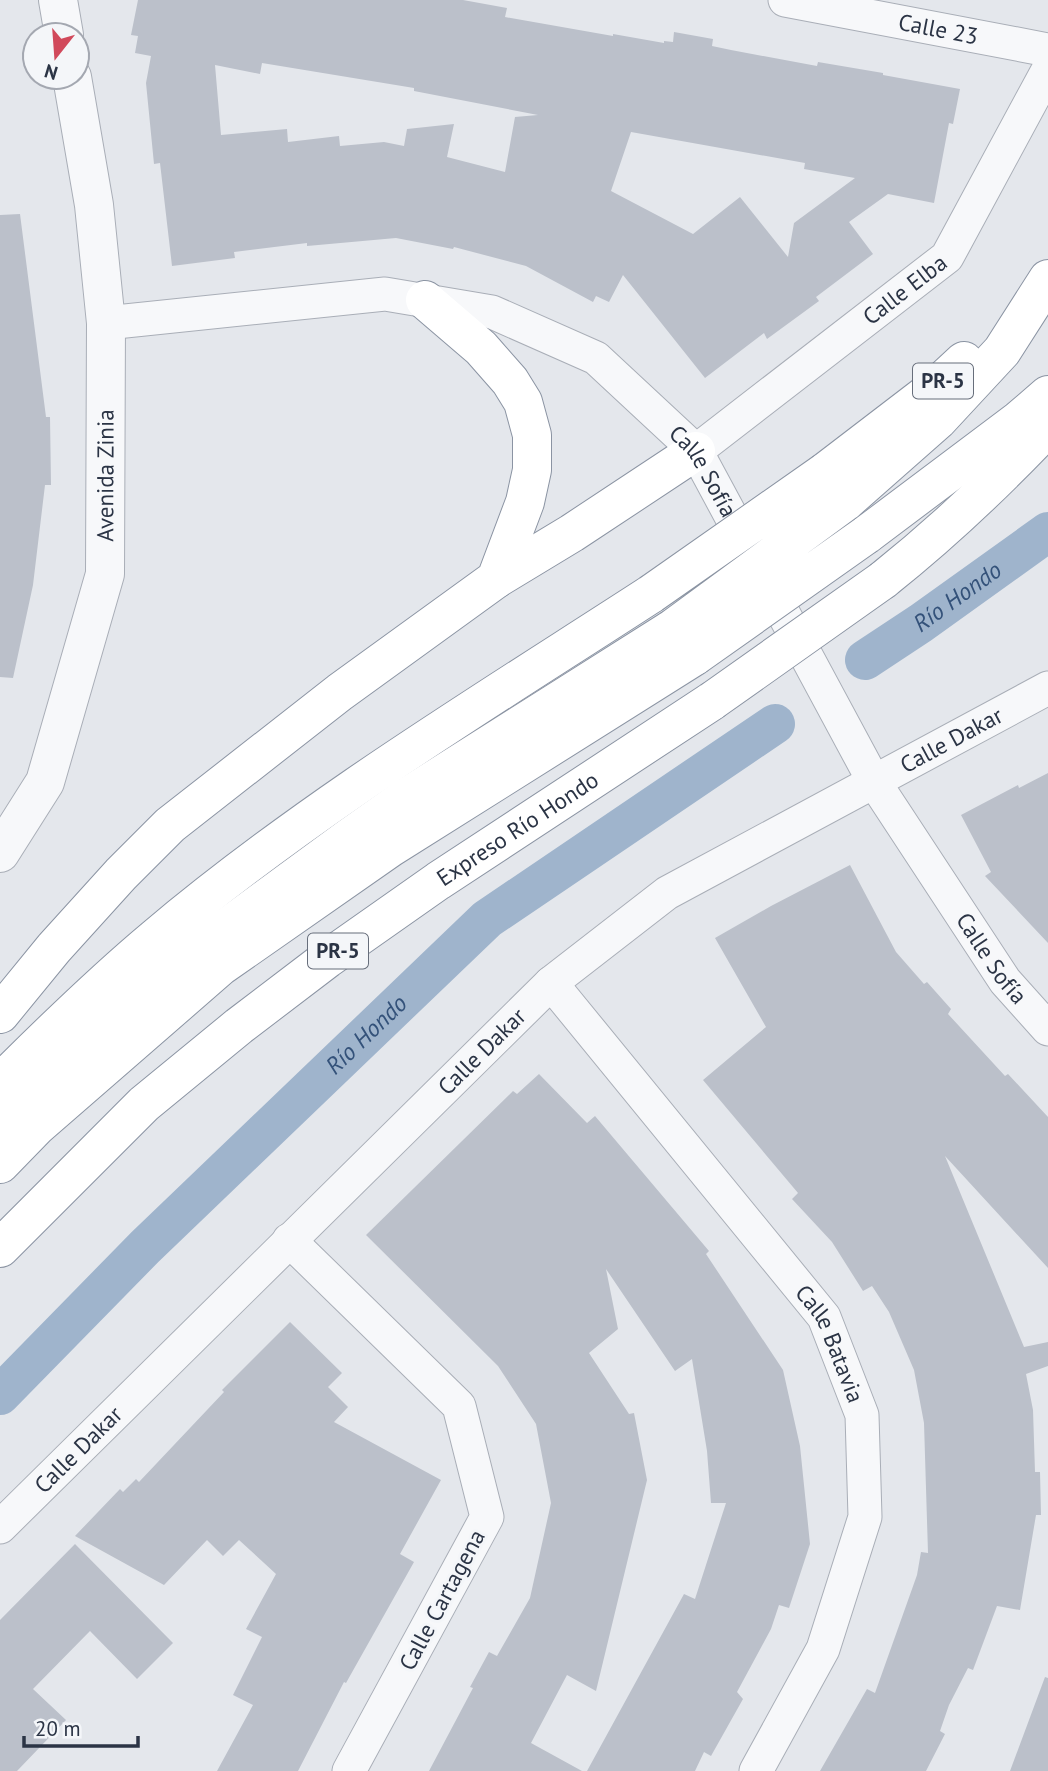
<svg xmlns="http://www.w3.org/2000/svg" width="1048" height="1771" font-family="'PT Sans',sans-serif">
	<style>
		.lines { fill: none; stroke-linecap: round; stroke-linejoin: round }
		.canal { stroke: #9fb4cc; stroke-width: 40 }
		.building { fill: #bbc0ca; fill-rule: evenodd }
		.minor-casing { stroke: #a9aeb7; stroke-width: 35 }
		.tertiary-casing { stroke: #a9aeb7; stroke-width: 40 }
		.motorway-casing { stroke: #8b94a3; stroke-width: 40 }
		.minor { stroke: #f7f8fa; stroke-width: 33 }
		.tertiary { stroke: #f7f8fa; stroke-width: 38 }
		.motorway { stroke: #fff; stroke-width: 38 }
		.motorway-bridge-casing { stroke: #8b94a3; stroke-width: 40; stroke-linecap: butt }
		.motorway-bridge { stroke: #fff; stroke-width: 38 }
		.labels { text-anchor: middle; stroke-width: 6; stroke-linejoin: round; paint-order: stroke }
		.shield { fill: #f4f6f9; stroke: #676e7b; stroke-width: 2 }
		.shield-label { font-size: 21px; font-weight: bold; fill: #2b3445 }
		.street-label { font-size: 23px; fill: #2b3445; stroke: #f4f6f9 }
		.water-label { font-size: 24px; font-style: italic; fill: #34527a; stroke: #f4f6f9 }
	</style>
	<rect width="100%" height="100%" fill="#e4e7ec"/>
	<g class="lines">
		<g class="canal">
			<path id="s1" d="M865,660L921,623L1048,532"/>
			<path id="s2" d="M0,1395L145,1247L487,919L775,724"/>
		</g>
	</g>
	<path class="building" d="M138,0H463L507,8L505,17L613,36V34L664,43V41L673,42L674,32L713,39L712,46L731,50L817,66L818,62L883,73V75L960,89L953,124L949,123L934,203L888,194L849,222L873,254L816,297L819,301L767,339L764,333L705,378L623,275L609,302L596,296L593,302L526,266L454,247L453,249L396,238L307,246V243L234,252L235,258L172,266L160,163L154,164L146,83L151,56L135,53L138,36L131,35ZM262,63L414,88V91L538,115L515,117L505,172L447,157L454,124L407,129L404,146L384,142L340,146L339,136L288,142L287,129L221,135L215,65L260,74ZM631,132L805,163L804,169L855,178L794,223L788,257L740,197L693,234L611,191Z
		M20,214L46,417H50L51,485H45L33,585L13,678L0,677V215Z
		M1048,773V943L985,876L991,872L961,815L1018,785L1019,788Z
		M850,865L896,952L924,984L927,982L951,1009L948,1014L1005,1076L1008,1074L1048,1117V1268L945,1156L1024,1347L1048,1342V1366L1026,1374L1033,1410L1035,1472H1040L1041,1515H1036L1020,1610L997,1606L973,1670L968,1668L949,1705L940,1731L945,1734L926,1771H820L867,1689L875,1693L917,1575L921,1552L928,1553L924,1423L914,1370L889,1312L872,1286L863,1291L832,1242L792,1199L798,1193L703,1080L766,1027L715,938L771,906Z
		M539,1074L587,1123L595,1116L709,1251L706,1254L783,1370L800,1446L810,1544L789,1608L779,1605L771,1629L737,1692L743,1699L711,1756L704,1752L695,1771H587L684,1594L695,1599L726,1503H711L707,1451L692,1359L675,1371L606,1269L618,1329L589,1353L629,1414L634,1413L647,1480L596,1691L567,1675L531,1743L582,1771H429L473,1688L470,1687L489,1652L497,1656L530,1598L551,1503L536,1424L498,1366L366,1235L513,1091L517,1094Z
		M290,1322L342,1373L328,1387L348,1407L334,1422L441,1480L400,1554L414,1562L346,1683L344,1682L298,1771H217L253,1705L233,1695L262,1637L246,1629L276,1574L239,1540L223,1556L207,1540L164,1585L75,1536L120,1489L123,1492L136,1479L139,1482L224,1392L222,1390Z
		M75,1544L173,1643L137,1679L90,1631L33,1689L66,1720L17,1771H0V1620Z
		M1045,1677L1048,1678V1771H1010Z"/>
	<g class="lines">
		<defs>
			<g id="minor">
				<path id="s3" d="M785,0L1048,50"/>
				<path id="s4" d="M106,323L385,294L492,312L596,358L696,451L873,780L1005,981L1048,1029"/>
				<path id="s5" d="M696,451L947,257L1048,70"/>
				<path id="s6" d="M551,983L824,1317L862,1415L865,1517L823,1649L756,1771"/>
				<path d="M289,1240L459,1406L487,1517L349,1771"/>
				<path id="s7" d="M0,1527L551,983L667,893L1048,688"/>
			</g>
			<g id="tertiary">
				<path d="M58,0L64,35"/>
				<path id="s8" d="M0,853L45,782L105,574L106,323L94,205L72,77"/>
			</g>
			<g id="motorway">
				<path d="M825,472L936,387L964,361"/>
				<path d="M845,502L938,420L1002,351L1048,279"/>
				<path d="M866,535L1019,420L1048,395"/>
				<path d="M496,579L572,533L696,451"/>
				<path d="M883,580C942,533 996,482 1048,427"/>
				<path d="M0,1014L54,948L121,874L170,825L340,692L496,579L525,502L532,470V435L523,402L510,381L481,348L425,300"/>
				<path d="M0,1083C50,1033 100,984 155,938C309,808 483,703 651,594"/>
				<path d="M0,1121L30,1090L166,972L347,839L405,798L672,629"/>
				<path d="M0,1164L36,1127L221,966L390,848L695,656"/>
				<path id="s9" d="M0,1248L144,1104L239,1026L327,959L438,881L712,701"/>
			</g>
		</defs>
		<use href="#minor" class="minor-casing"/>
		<use href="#tertiary" class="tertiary-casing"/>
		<use href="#motorway" class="motorway-casing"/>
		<use href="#minor" class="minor"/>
		<use href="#tertiary" class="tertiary"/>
		<use href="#motorway" class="motorway"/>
		<defs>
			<path id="motorway-bridge" d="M651,594L825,472
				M672,629L845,502
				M695,656L866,535
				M712,701L883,580"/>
		</defs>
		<use href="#motorway-bridge" class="motorway-bridge-casing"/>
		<use href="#motorway-bridge" class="motorway-bridge"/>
	</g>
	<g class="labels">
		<g class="shield">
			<rect x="913" y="363.5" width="60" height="35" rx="5"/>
			<rect x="308" y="933.5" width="60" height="35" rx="5"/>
		</g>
		<g class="shield-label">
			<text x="943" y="388">PR-5</text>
			<text x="338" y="958">PR-5</text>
		</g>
		<g class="street-label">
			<text dy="8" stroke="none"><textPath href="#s3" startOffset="156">Calle 23</textPath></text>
			<text dy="8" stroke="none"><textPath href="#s5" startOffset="264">Calle Elba</textPath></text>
			<text dy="8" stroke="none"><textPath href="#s4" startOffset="660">Calle Sofía</textPath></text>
			<text dy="8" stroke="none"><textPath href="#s8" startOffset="399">Avenida Zinia</textPath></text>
			<text dy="8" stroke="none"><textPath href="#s7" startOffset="1244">Calle Dakar</textPath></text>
			<text dy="8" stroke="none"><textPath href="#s9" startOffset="668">Expreso Río Hondo</textPath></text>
			<text dy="8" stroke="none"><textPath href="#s4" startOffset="1227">Calle Sofía</textPath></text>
			<text dy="8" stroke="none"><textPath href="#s7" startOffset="677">Calle Dakar</textPath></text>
			<text dy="8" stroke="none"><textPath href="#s6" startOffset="458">Calle Batavia</textPath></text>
			<text dy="8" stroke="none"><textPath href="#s7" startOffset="110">Calle Dakar</textPath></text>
			<text transform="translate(442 1600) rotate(-62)" y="8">Calle Cartagena</text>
		</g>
		<g class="water-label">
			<text dy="8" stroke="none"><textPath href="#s1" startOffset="112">Río Hondo</textPath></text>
			<text dy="8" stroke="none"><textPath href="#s2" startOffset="514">Río Hondo</textPath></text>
		</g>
	</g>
	<g transform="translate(56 56) rotate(197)"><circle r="33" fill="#f4f6f9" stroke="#a4a8b1" stroke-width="2"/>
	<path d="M0-5L12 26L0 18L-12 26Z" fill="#d1495b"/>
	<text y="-10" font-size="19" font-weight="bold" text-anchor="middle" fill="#2b3445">N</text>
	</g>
	<path d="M24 1736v10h114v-10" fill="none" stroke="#2b3445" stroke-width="3.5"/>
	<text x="35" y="1736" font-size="21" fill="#2b3445" stroke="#f4f6f9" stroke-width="5" paint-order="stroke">20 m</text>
</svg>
